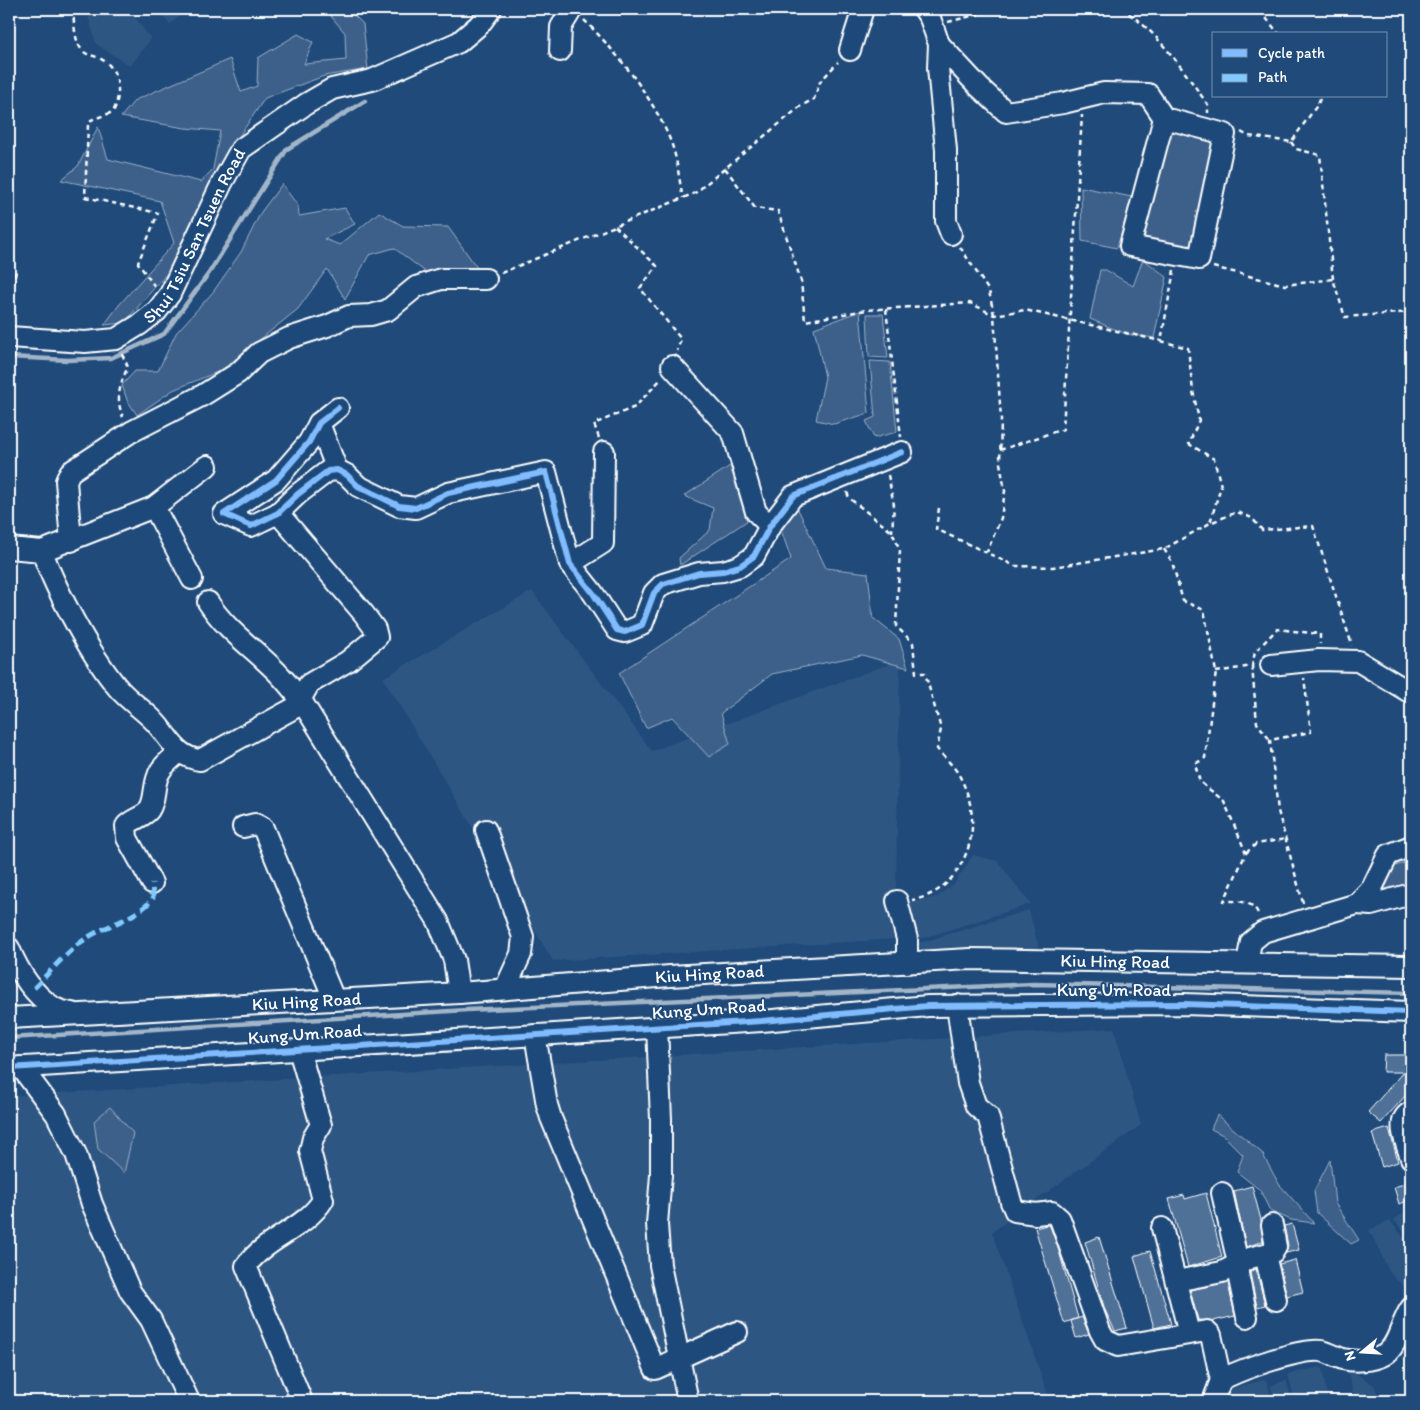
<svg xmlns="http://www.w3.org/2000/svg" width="1420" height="1410" font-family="Itim,sans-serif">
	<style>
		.built { fill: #2e5683 }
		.green { fill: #3c618b; stroke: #9eb0c5 }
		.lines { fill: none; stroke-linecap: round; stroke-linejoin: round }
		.stream { stroke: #a3b5c8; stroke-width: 4.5 }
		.building { fill: #507197; stroke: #fff }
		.minor-casing { stroke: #fff; stroke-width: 24 }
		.path { stroke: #fff; stroke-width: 2.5; stroke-dasharray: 5 4; stroke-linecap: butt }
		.minor { stroke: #1f4a7a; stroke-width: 20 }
		.quiet { stroke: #80caff; stroke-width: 5; stroke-dasharray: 10 5; stroke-linecap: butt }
		.cycleway-casing { stroke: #1f4a7a; stroke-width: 9 }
		.cycleway { stroke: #80bcff; stroke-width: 6 }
		.labels { text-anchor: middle; stroke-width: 4; stroke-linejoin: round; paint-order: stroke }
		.street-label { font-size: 18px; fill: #fff; stroke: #1f4a7a }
	</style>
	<rect width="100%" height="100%" fill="#1f4a7a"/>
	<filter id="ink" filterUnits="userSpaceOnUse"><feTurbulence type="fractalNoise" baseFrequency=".02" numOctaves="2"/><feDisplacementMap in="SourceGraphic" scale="10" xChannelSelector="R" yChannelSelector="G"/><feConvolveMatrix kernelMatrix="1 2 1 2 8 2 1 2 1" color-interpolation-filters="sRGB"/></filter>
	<g filter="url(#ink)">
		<path class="built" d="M86,9H129L151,39L130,66L96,44Z
			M155,9H189L170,24Z
			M532,591L652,751L900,660L895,939L553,961L383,678Z
			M973,855L997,861L1031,904L920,939L902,904L937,897L955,883Z
			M1029,910L1040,953H922L919,943Z
			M1114,1028L1141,1125L992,1232L1050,1401H9V1096Z
			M1406,1211L1411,1213V1240L1394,1220Z
			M1390,1221L1411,1246V1292L1391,1275L1369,1230Z
			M1322,1367L1328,1401H1295L1288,1374Z
			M1347,1368L1374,1385L1380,1401H1355Z
			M1266,1379L1272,1400L1230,1401L1228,1390Z
			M1286,1380L1292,1401H1274L1271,1386Z"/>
		<path class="green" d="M325,9H348L363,24L368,69L324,76L265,98L236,141L176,263L124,323L104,325L119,305L174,243L160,201L61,180L78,166L98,127L108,159L201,182L213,169L220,131L185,128L121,117L135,100L230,59L241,92L257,86L258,58L298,34L313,42L304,64L346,60L345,33Z
			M1165,125L1220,138L1193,255L1138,242Z
			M282,184L298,206L299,216L345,208L355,224L324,239L340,245L379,212L403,226L448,227L478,269L428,274L394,248L369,255L345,299L327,269L298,309L222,370L173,390L137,415L127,400L122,385L135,371H158L176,333L213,292L241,252L261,212Z
			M1081,187L1132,197L1117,248L1082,241Z
			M1143,259L1167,277L1154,338L1126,334L1090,319L1100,270H1106L1133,286Z
			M860,311L869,413L834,424L816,420L825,377L814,328Z
			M867,314H883L888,358L869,357Z
			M870,361L890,362L897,432L874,438L866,421L875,417Z
			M730,466L747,521L680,565L679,558L710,530L713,508L684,496Z
			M795,503L826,568L868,573L873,618L899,639L908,668L862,655L772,674L721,713L730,744L709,757L672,717L646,728L619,673L791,559L779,524Z
			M1411,861V886L1380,894L1386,869Z
			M110,1107L133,1133L124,1173L98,1149L94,1121Z
			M1217,1115L1262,1153L1279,1184L1314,1223L1291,1220L1270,1211L1260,1190L1237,1172L1243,1155L1223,1135L1211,1129Z
			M1330,1160L1335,1203L1359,1240L1351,1244L1317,1213L1314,1191Z"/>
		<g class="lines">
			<path class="stream" d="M9,357L68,360L111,358L164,334L209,273L287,149L365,101
				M9,1038L467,1010L1034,984L1411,993"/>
		</g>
		<path class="building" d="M1384,1055H1411V1095H1406L1381,1123L1368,1112L1403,1072H1383Z
			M1389,1128L1398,1162L1382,1167L1372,1133Z
			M1411,1182V1200L1399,1204L1394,1187Z
			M1252,1186L1261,1220L1263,1241L1246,1247L1234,1191Z
			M1206,1193L1222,1257L1188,1267L1169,1199L1184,1195L1185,1199Z
			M1292,1224L1299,1250L1286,1253L1288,1245L1284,1226Z
			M1047,1225L1050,1226L1059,1251L1078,1318L1064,1323L1035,1228Z
			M1099,1237L1127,1328L1115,1331L1105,1310L1085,1242Z
			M1150,1251L1171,1324L1154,1328L1134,1256Z
			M1295,1260L1303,1292L1287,1296L1279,1264Z
			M1254,1269H1256L1265,1305L1257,1307L1250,1273Z
			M1228,1282L1235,1316L1213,1321L1198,1320L1190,1290Z
			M1082,1317L1089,1334L1076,1338L1071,1321Z"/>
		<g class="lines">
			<defs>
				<g id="minor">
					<path d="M924,9L930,18L939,44L938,68L946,150V221L951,234"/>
					<path d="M939,44L979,87L1006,112L1063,103L1104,93L1148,94L1164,118L1225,134L1199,259L1130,246L1164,118"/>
					<path d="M850,50L863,9"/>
					<path d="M560,51L561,27L572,9"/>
					<path id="s1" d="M9,337L85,342L116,339L139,325L157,311L170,294L222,183L241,149L306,104L332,89L372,80L459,42L479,25L491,9"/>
					<path d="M672,366L733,433L756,512L770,526"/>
					<path d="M338,408L319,423L309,442L276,480L224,514L251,526L278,513L298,494L328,471L337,470L347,475L358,486L399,506L416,508L448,493L546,472L570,564L593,593L617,630L625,632L642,625L654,593L663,584L699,573L723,571L740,566L754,556L770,526L793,496L902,452"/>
					<path d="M319,423L337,470"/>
					<path d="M154,507L192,579"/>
					<path d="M71,541L66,481L70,472L131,432L203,395L238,373L259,353L289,338L327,326L349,316L371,315L388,310L416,287L441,279H486"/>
					<path d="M9,548L42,551L154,507L207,466"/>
					<path d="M42,551C56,591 91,656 118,688C129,701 144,710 155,722C170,738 176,757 200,760L296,707L309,684L348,661L377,637L375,629L364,614L278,513"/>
					<path d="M570,564L603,543L604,452"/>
					<path d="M208,602C226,630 252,647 276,671C285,680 293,690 301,700L438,921L454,960L459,993"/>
					<path d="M1271,665L1319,660L1358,661L1411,693"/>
					<path d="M243,827L255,824L263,828L334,999"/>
					<path d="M486,830L523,937L521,954L505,989"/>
					<path d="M152,883L127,838L126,826C132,819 144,817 149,810C156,799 153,788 158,776C161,766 172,759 179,752"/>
					<path d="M897,901L907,939V963"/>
					<path d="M1357,904L1371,905L1411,894"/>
					<path d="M9,948C18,970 33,994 53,1007C58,1010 66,1012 72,1013"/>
					<path d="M1247,962L1251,942L1263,932L1357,904L1372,888L1388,855L1411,846"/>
					<path d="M957,1005L968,1083L976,1106L988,1116L1011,1202L1015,1211L1036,1214L1052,1212L1060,1219L1100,1331L1105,1340L1118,1346L1207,1331L1211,1335L1221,1380"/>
					<path id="s2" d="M9,1018L459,993L670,976L970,959L1411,966"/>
					<path d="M657,1027L661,1119V1175L657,1224L660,1265L688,1401"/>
					<path d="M535,1035L547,1105L551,1118L655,1369L737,1332"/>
					<path d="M299,1050L321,1125L313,1138L310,1151L323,1200C305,1229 266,1238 246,1266L302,1401"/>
					<path d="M21,1067L56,1114L76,1154L92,1204L130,1291L151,1320L189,1401"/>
					<path d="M9,1068L762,1021L928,1006L1184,1004L1411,1012"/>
					<path d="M1411,1112C1394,1120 1407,1145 1411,1158"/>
					<path d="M1222,1193L1238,1263V1274L1247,1317"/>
					<path d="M1162,1228L1189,1333"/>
					<path d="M1265,1255L1276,1300"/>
					<path d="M1176,1281L1222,1272L1250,1258L1273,1252L1276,1247L1272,1225"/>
					<path d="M1213,1401L1221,1380C1239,1370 1301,1348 1321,1351C1328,1352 1336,1357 1343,1359C1355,1362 1373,1361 1384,1355C1399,1346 1401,1321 1411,1308"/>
				</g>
			</defs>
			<use href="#minor" class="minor-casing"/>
			<path class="path" d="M73,9C74,21 74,41 82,50C87,56 93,55 99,58C120,67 122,95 113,112L91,120L88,125L85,197L158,213L138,263L155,287
				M1121,9C1155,27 1186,74 1208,105V113
				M1268,9L1266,18L1279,34
				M584,20C617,52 656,101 672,145C678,162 679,181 683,198
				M948,22L998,9
				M1241,132L1248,136L1291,142L1318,104L1321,96
				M1291,142L1296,149L1320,155L1333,279
				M725,168L755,208L778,211L801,281L805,321L866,310L970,303L994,315L1025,310L1161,341
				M615,226L657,266L640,288L681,339L677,351
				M960,247L989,291L994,315L1001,419L1000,463L1005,491L1001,518L987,552
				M9,267L16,270L9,316
				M1213,267L1285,285L1333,279L1345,317L1411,312
				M1174,270L1161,341L1188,348L1193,391L1199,420L1189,444L1214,459L1221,486L1210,523
				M501,273L695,193L801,106L814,99L820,82L838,62
				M886,309L901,437
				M122,354L128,367C120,383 115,399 123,417
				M599,438L594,424L635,407L661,379
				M1000,450L1063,429L1082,115
				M888,475L894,505L892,532
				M847,492L849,498L892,532L900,550L896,626L913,643L916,673H925L941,729L937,749C944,757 954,766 959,775C977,808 977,842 956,872C947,886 929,898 912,900
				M939,508L936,529L1015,566L1053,567L1164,549L1210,523L1237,512L1252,518L1262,530L1313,526L1352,645
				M1164,549L1172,562L1183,601L1204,610L1216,672L1205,758L1195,764L1200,782L1224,801L1246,853L1224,901C1238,901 1254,900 1259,916
				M1252,666L1257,723L1270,740
				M1216,672L1252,666L1255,652L1277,629L1320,634V644
				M1246,853L1256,844L1286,839
				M1303,903L1278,811L1270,740L1311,732L1304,678"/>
			<use href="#minor" class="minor"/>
			<path class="quiet" d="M34,988C51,971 67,951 87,938C108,924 138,918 153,898L152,883"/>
			<defs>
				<path id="cycleway" d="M338,408L319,423L309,442L276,480L224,514L251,526L278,513L298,494L328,471L337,470L347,475L358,486L399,506L416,508L448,493L546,472L570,564L593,593L617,630L625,632L642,625L654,593L663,584L699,573L723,571L740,566L754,556L770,526L793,496L902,452
					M9,1068L762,1021L928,1006L1184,1004L1411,1012"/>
			</defs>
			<use href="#cycleway" class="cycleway-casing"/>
			<use href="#cycleway" class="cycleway"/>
		</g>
	</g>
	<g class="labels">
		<g class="street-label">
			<text dy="6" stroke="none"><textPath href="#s1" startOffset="241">Shui Tsiu San Tsuen Road</textPath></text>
			<text dy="6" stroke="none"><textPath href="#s2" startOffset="1108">Kiu Hing Road</textPath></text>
			<text dy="6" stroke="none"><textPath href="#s2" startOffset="702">Kiu Hing Road</textPath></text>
			<text x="1114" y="996">Kung Um Road</text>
			<text dy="6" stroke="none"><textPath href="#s2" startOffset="298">Kiu Hing Road</textPath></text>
			<text transform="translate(709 1009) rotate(-4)" y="6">Kung Um Road</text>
			<text transform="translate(305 1034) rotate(-4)" y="6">Kung Um Road</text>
		</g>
	</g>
	<rect width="1420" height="1410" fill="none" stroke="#1f4a7a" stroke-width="30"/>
	<rect x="15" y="15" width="1390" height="1380" fill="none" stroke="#fff" stroke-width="2" filter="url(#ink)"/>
	<rect x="1212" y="32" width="175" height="65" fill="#1f4a7a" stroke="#7992af"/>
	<rect x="1222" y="49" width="25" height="8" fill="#80bcff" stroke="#7992af"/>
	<text x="1258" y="58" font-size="15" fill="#ffffff">Cycle path</text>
	<rect x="1222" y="74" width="25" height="8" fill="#80caff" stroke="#7992af"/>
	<text x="1258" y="82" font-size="15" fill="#ffffff">Path</text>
	<g transform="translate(1362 1352) rotate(252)" stroke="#1f4a7a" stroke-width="4" paint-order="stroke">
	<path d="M0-4L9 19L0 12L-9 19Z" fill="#ffffff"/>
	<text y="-8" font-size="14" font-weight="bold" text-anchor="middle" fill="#ffffff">N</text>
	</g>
</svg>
